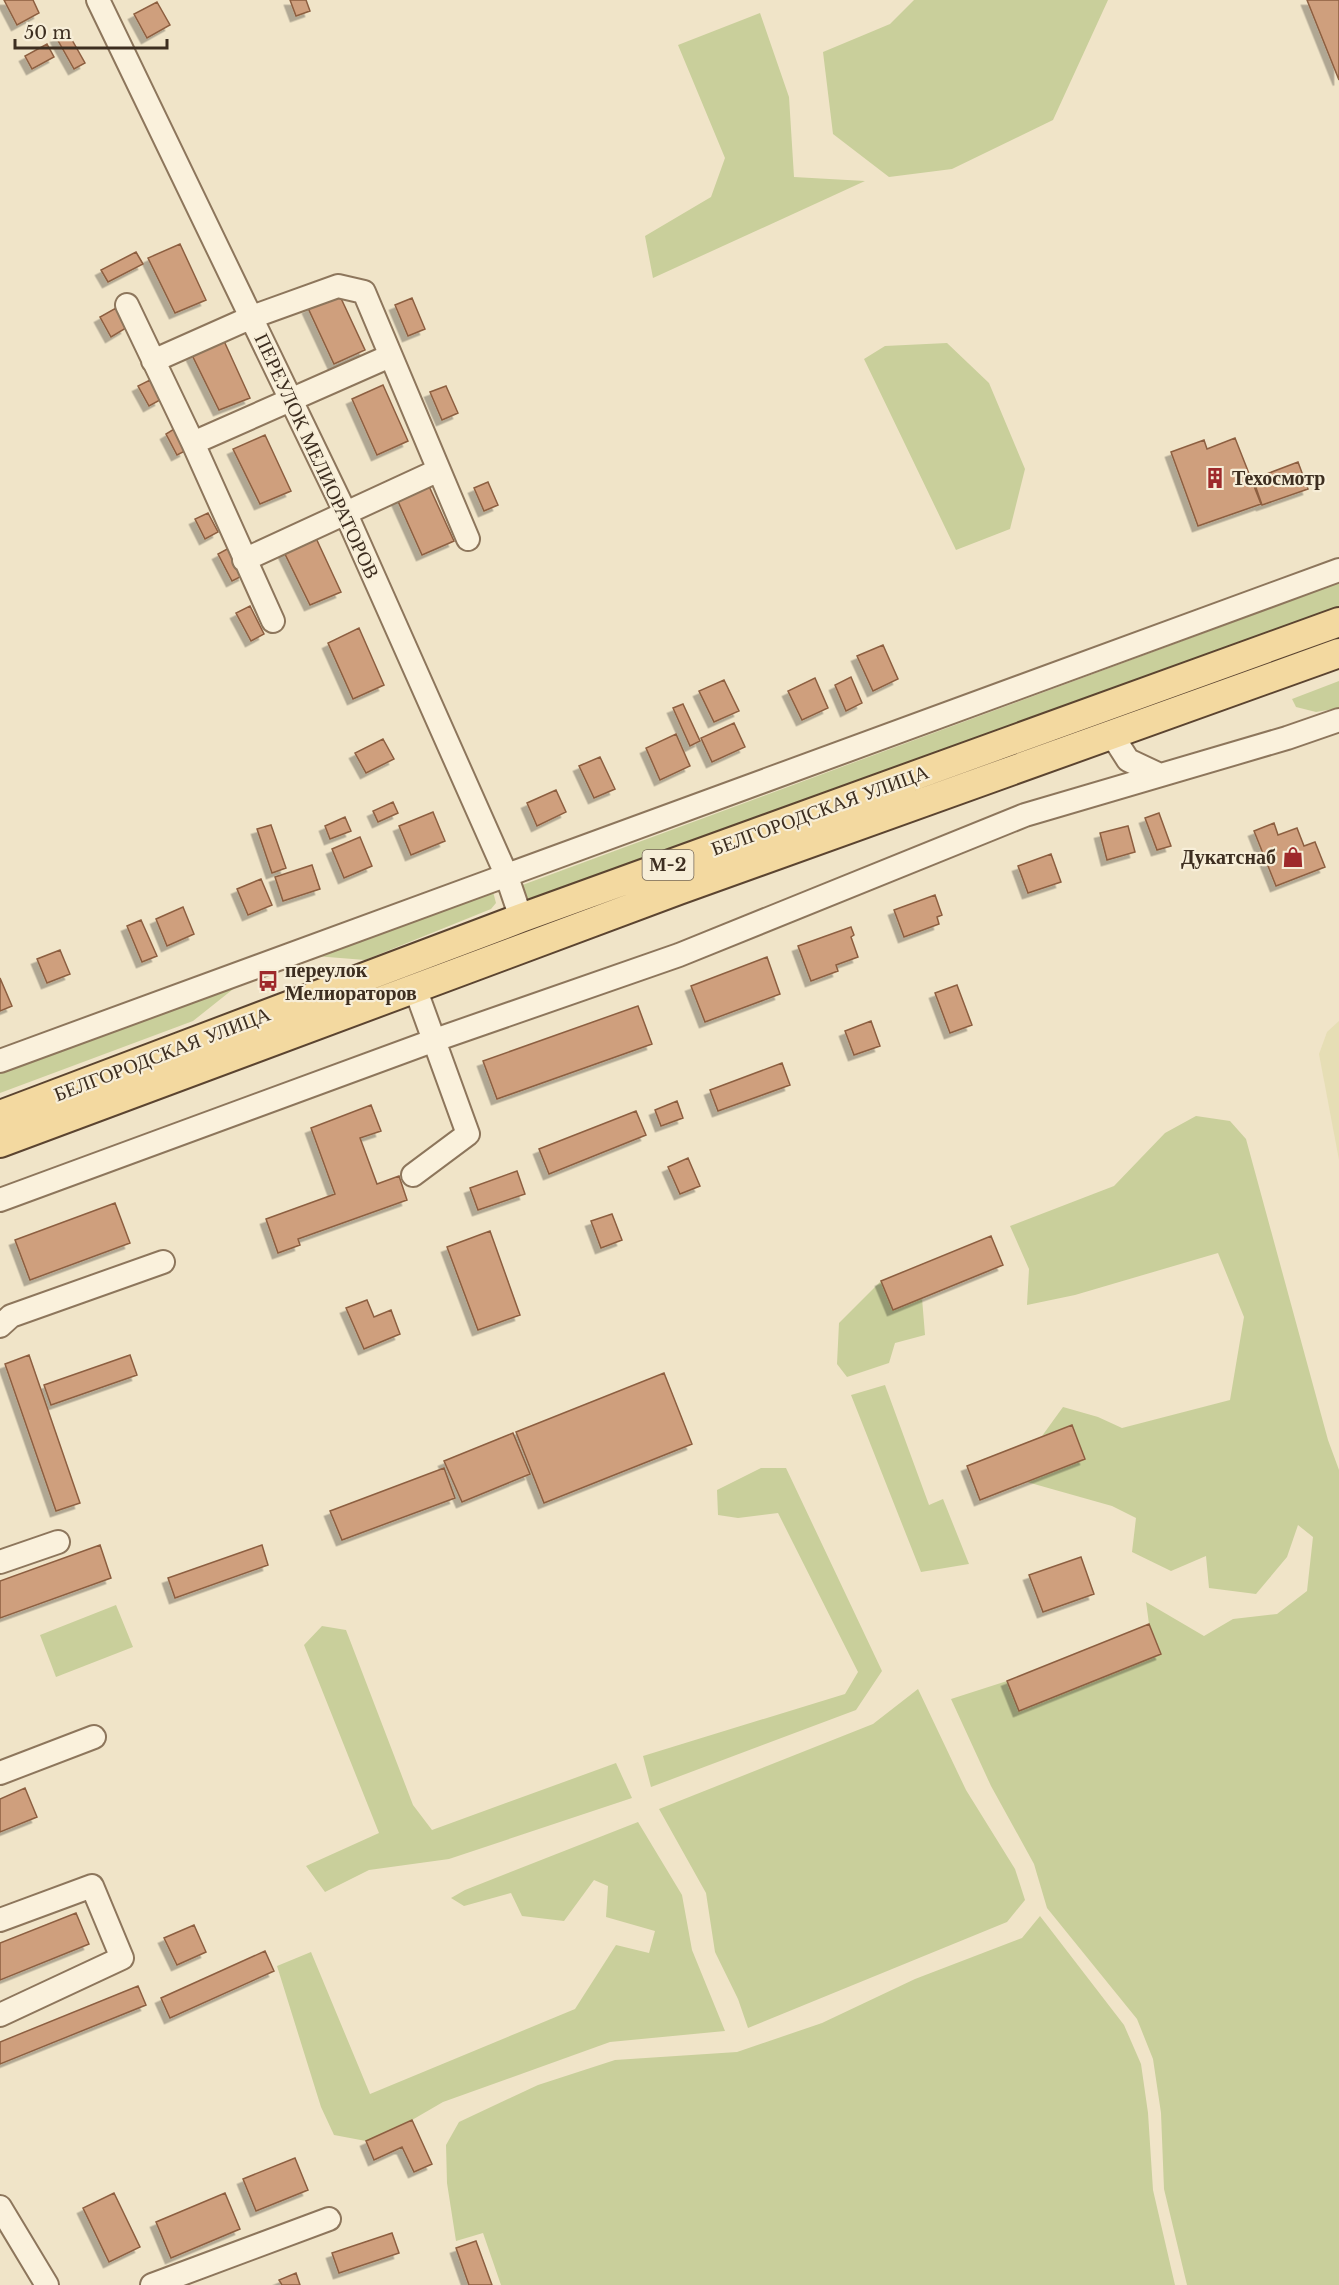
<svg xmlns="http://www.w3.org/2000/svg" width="1339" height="2285" font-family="'Libre Baskerville',serif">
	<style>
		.farmland { fill: #e6deb5 }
		.green { fill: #c9cf9b }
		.building { fill: #cf9f7d; stroke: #8d5f41; stroke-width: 1.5; filter: url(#shadow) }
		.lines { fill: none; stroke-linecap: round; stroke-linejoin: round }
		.minor-casing { stroke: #8d765c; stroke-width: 26 }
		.major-casing { stroke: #5b4430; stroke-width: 32 }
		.minor { stroke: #faf1dc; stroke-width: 22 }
		.major { stroke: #f3d9a0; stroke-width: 28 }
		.labels { text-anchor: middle; stroke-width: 4.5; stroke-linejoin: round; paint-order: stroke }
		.shield { fill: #f7eed8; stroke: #756857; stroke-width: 1.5 }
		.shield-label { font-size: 18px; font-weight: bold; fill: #3d2e20 }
		.street-label { font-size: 20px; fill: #3d2e20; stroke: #f7eed8 }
		.poi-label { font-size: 20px; font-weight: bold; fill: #3d2e20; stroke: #f7eed8; text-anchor: start }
	</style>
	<defs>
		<filter id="shadow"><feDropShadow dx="-5.5" dy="5.5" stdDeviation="0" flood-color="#0004"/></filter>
	</defs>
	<rect width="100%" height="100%" fill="#f0e4c8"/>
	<path class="farmland" d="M1339,1021V1160L1319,1054L1327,1032Z"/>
	<path class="green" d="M914,0H1108L1053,120L952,169L889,177L833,134L823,52L890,24Z
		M760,13L789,97L794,177L865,181L653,278L645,236L711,197L725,158L678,45Z
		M947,343L989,383L1025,469L1010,529L956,550L864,359L885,346Z
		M1339,583V610L552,902L519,901L517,887Z
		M1339,681V708L1316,712L1296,707L1292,699Z
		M492,888L496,903L491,909L365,960L315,956L237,986L193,1021L0,1093V1063Z
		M1196,1116L1230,1121L1246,1139L1328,1440L1339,1470V2285H1187L1164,2189L1161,2113L1153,2059L1137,2019L1047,1908L1034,1864L991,1786L951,1699L1007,1681L1019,1711L1161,1654L1149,1624L1146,1602L1204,1636L1233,1619L1277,1614L1307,1591L1313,1537L1298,1525L1287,1557L1256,1594L1209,1588L1206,1556L1171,1571L1132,1552L1136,1518L1112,1506L1027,1482L1085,1459L1072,1425L1042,1436L1063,1407L1098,1417L1122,1428L1230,1400L1244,1317L1218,1253L1075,1295L1027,1305L1029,1269L1010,1226L1114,1186L1165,1133Z
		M881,1281L893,1310L922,1298L925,1335L895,1343L889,1363L847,1377L837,1364L839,1323Z
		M885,1385L929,1505L943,1499L969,1564L921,1572L851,1395Z
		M761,1468H786L882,1671L856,1710L651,1787L643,1756L845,1694L858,1672L778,1513L738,1518L718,1515L717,1490Z
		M116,1605L133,1647L56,1677L40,1635Z
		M322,1626L346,1630L413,1805L432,1830L616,1763L632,1798L449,1859L369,1870L325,1892L306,1866L379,1833L304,1645Z
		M918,1689L966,1790L1015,1869L1025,1900L1007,1922L748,2028L738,1999L715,1952L706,1893L659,1809L873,1724Z
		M638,1822L682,1895L692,1950L725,2031L610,2042L443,2102L412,2120L366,2141L334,2135L321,2107L277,1966L311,1952L370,2094L575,2009L616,1945L649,1953L655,1931L606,1917L608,1886L594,1880L564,1921L522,1916L511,1893L464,1906L451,1898L465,1890Z
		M1040,1916L1124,2025L1141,2064L1148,2113L1153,2190L1175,2285H501L483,2233L456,2241L447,2183L446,2145L459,2122L538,2085L615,2060L737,2052L822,2023L915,1979L1022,1938Z"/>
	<path class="building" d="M4,0H33L39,13L17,25Z
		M290,0H306L310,11L296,16Z
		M1307,0H1339V80Z
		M157,2L170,25L147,38L134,14Z
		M67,31L85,63L74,69L56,37Z
		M47,44L54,57L32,69L25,56Z
		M180,244L206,300L175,313L148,258Z
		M136,252L143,264L108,282L101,270Z
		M339,294L365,350L334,364L308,308Z
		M412,298L425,329L408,336L395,305Z
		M116,308L126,328L111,337L100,317Z
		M224,341L250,398L219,410L192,355Z
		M150,380L160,400L149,406L138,386Z
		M383,385L408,441L377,455L352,399Z
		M446,386L458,413L442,420L430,392Z
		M174,429L185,451L177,455L166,434Z
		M265,435L291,491L260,504L233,449Z
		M1235,438L1261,504L1198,526L1171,452L1204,440L1207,449Z
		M1298,462L1308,489L1262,505L1253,479Z
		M488,482L498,505L484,511L474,488Z
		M428,484L454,541L422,555L397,499Z
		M208,513L218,532L205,539L195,519Z
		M315,536L341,592L310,605L283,550Z
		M229,548L244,575L232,581L218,554Z
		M250,606L264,634L251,641L236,613Z
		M359,628L384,685L353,699L328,643Z
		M883,645L898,679L873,691L857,656Z
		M851,677L862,703L846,711L835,685Z
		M815,678L828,708L802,720L788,691Z
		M724,680L739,711L714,722L699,691Z
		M683,704L700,741L690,746L673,708Z
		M734,723L745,747L712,762L701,738Z
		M676,734L690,766L660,780L646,748Z
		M383,739L394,759L366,773L355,753Z
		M600,757L615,789L594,798L579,766Z
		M556,790L566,812L537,826L527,803Z
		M393,802L398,813L378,822L373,811Z
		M433,812L445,841L411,855L399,826Z
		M1159,813L1171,846L1157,850L1145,818Z
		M345,817L351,831L330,839L325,826Z
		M1274,823L1278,835L1297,828L1304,846L1315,842L1325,867L1276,886L1254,831Z
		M271,825L286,868L272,873L257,829Z
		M1128,826L1135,852L1107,860L1100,833Z
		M360,837L372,866L344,878L332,849Z
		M1051,854L1061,882L1028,893L1018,866Z
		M312,865L320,889L283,901L275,877Z
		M261,879L272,905L248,915L237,889Z
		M935,895L942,915L937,917L939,924L904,937L894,910Z
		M183,907L194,934L167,946L156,919Z
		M141,920L157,956L142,962L127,926Z
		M851,927L854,935L851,937L858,957L836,965L838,971L811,981L798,946Z
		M60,950L70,974L47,983L37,959Z
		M767,957L780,994L705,1022L691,986Z
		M0,978L12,1006L0,1011Z
		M957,985L972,1025L950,1033L935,993Z
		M638,1006L652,1044L497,1099L483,1061Z
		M871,1021L880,1046L854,1055L845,1031Z
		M782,1063L790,1085L718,1111L710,1090Z
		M677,1101L683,1118L661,1126L655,1110Z
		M371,1105L381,1131L360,1138L377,1184L399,1176L407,1200L298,1239L300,1245L278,1253L266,1219L335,1194L311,1128Z
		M636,1111L646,1135L549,1174L539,1149Z
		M688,1158L700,1186L680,1194L668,1167Z
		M517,1171L525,1194L478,1210L470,1188Z
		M115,1203L130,1243L30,1280L15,1240Z
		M612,1214L622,1240L601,1248L591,1221Z
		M490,1231L520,1315L478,1330L447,1247Z
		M991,1236L1003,1265L893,1310L881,1281Z
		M367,1300L374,1317L391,1310L400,1334L364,1349L346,1308Z
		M29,1355L80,1503L56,1511L5,1364Z
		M130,1355L137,1375L51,1405L44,1385Z
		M664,1373L692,1444L544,1503L516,1432Z
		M1072,1425L1085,1459L980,1500L967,1466Z
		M513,1433L530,1474L462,1502L444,1461Z
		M444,1468L455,1498L342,1540L330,1511Z
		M100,1545L111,1578L0,1618V1581Z
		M262,1545L268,1565L175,1598L168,1578Z
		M1081,1557L1094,1594L1043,1612L1029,1575Z
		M1149,1624L1161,1654L1019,1711L1007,1681Z
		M25,1788L37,1817L0,1832V1799Z
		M76,1913L89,1944L0,1980V1943Z
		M194,1925L206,1952L177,1965L164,1938Z
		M265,1951L274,1971L170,2018L161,1998Z
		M138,1986L146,2005L0,2064V2042Z
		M412,2120L432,2164L414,2172L402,2147L374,2160L366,2141Z
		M295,2158L308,2190L256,2211L243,2179Z
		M114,2193L140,2247L109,2262L83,2208Z
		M225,2193L240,2229L171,2258L156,2222Z
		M392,2233L399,2253L339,2273L332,2253Z
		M476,2241L492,2285H469L456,2248Z
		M296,2273L300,2285H282L279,2280Z"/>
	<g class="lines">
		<defs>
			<path id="minor" d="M98,0L346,514L506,874L521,918
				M127,305L193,443L273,621
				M153,361L252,317L338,286L364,292L468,539
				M193,443L390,356
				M244,560L439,470
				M1112,735L1128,760L1160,775
				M0,1061L1339,570
				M413,1175L468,1134L415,988
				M0,1200L435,1040L679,955L1025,815L1287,738L1339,720
				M0,1326L11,1316L163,1262
				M0,1562L58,1542
				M0,1773L94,1737
				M0,1920L92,1886L122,1958L0,2015
				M0,2207L47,2285
				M152,2285L329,2219"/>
			<path id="major" d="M0,1115L521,918L1339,622
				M0,1143L679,890L1339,653"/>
		</defs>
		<use href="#minor" class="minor-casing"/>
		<use href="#major" class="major-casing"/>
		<use href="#minor" class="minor"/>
		<use href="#major" class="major"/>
	</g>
	<defs>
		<symbol id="building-bare" viewBox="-9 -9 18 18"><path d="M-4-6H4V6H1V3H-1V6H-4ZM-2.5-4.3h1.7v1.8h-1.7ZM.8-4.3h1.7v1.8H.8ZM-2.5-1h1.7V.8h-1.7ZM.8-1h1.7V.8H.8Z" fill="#9e2a2b" stroke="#f7eed8" stroke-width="2.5" paint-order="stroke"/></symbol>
		<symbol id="shop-bare" viewBox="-9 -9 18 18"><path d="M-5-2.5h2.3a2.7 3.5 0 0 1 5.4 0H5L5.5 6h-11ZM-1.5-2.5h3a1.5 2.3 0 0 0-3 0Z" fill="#9e2a2b" stroke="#f7eed8" stroke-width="2.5" paint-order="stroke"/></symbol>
		<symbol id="bus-bare" viewBox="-9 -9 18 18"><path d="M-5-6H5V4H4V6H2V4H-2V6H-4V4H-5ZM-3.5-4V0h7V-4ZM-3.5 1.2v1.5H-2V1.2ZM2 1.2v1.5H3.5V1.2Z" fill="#9e2a2b" stroke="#f7eed8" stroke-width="2.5" paint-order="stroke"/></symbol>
	</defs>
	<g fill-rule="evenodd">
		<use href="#building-bare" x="1200" y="463" width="30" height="30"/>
		<use href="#shop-bare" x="1278" y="842" width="30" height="30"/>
		<use href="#bus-bare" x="253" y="966" width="30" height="30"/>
	</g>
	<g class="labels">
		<rect class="shield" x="642.5" y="850" width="51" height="30" rx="4.5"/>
		<g class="shield-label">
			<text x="668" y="871">М-2</text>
		</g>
		<g class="street-label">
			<text transform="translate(317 456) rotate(65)" y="7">ПЕРЕУЛОК МЕЛИОРАТОРОВ</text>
			<text transform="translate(820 810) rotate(-20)" y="7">БЕЛГОРОДСКАЯ УЛИЦА</text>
			<text transform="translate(162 1054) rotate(-21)" y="7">БЕЛГОРОДСКАЯ УЛИЦА</text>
		</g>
		<g class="poi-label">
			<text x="1232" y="485">Техосмотр</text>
			<text x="1276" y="864" text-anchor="end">Дукатснаб</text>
			<text x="285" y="977">переулок<tspan x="285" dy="23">Мелиораторов</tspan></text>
		</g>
	</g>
	<path d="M15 39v9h152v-9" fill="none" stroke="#3d2e20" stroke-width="3"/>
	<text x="24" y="39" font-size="18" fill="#3d2e20" stroke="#f7eed8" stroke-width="4.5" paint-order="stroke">50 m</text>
</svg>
